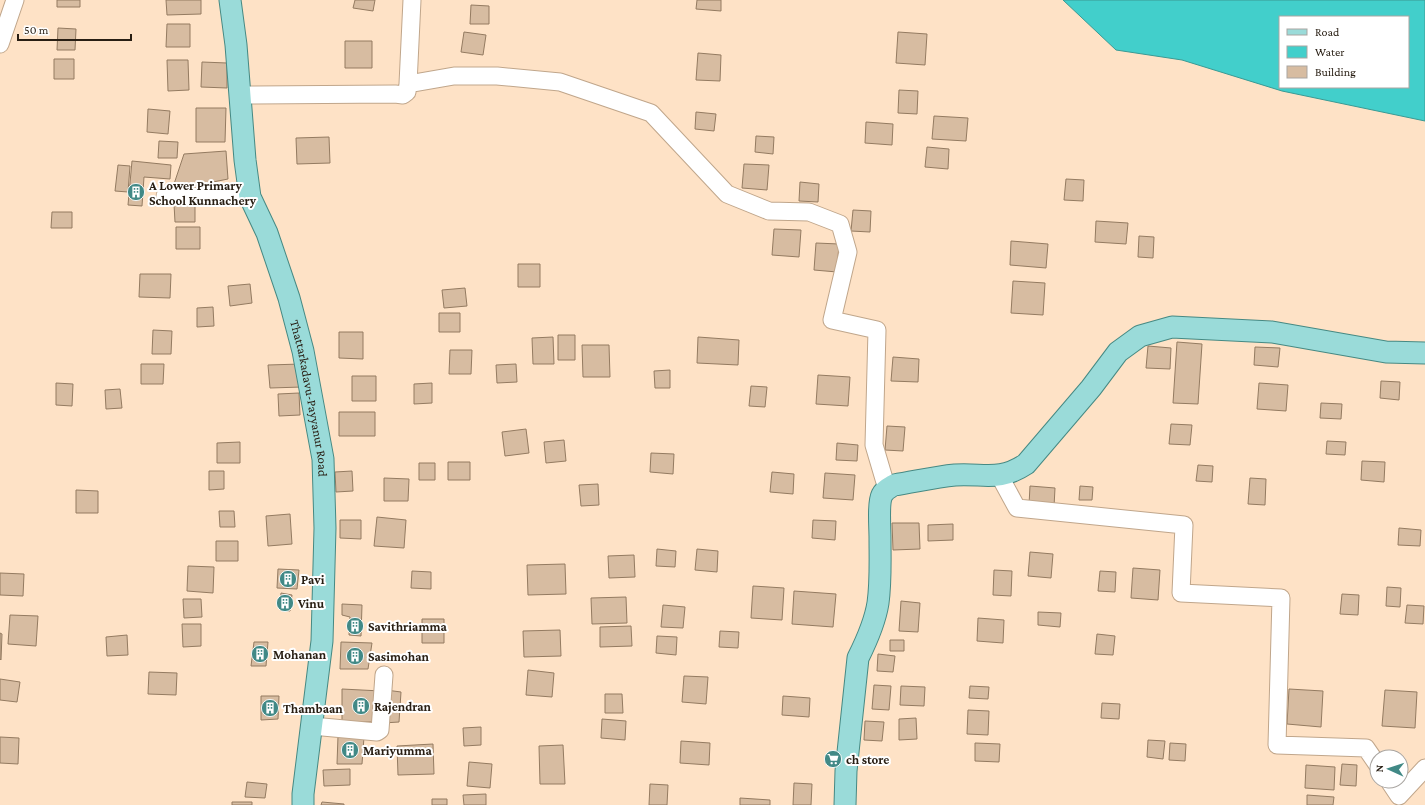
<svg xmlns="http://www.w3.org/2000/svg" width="1425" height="805" font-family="'Crimson Pro',serif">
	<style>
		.water { fill: #42cfcb; stroke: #3a9a94; fill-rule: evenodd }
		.building { fill: #d7bca1; stroke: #947b61 }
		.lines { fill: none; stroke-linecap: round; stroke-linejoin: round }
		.minor-casing { stroke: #c0a68b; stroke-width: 19 }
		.major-casing { stroke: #468983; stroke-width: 23 }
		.minor { stroke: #fff; stroke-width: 17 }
		.major { stroke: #9adbd9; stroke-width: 21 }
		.labels { text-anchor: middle; stroke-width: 4; stroke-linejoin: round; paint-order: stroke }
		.poi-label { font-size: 13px; font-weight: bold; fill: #281e13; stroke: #fff; text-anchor: start }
		.street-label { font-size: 13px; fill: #281e13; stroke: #fff }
	</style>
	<rect width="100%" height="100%" fill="#fee2c6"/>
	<path class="water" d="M1063,0H1425V121L1282,91L1182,60L1116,50ZM1280,17H1408V87H1280Z"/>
	<path class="building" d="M57,0H80V7H57Z
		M166,0H201V14L167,15Z
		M355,0H375L373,11L353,8Z
		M697,0H721V11L696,9Z
		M471,5L489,6V24H470Z
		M167,24H190V47H166Z
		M58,28L76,29L75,50H57Z
		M464,32L486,35L483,55L461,52Z
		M898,32L927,34L925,65L896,63Z
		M345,41H372V68H345Z
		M698,53L721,55L720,81L696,80Z
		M54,59H74V79H54Z
		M167,60H188L189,90L168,91Z
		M202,62L227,63V88L201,87Z
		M899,90L918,91L917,114L898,113Z
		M196,108H226L225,142H196Z
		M148,109L170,111L168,134L147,132Z
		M696,112L716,114L714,131L695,129Z
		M934,116L968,118L966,141L932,139Z
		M866,122L893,124L892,145L865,143Z
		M756,136L774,137L773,154L755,152Z
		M329,137L330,163L297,164L296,138Z
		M159,141L178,142L177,158H158Z
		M927,147L949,149L948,169L925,167Z
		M226,151L228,179L193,186L174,184L184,154Z
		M132,161L171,165L170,179L144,177L142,206L128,205Z
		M744,164L769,165L767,190L742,188Z
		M118,165L130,166L128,192L115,191Z
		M1066,179L1084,180L1083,201L1064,200Z
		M800,182L819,184L818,202L799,201Z
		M174,204H195V222H175Z
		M853,210L871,211L870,232L851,231Z
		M52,212H72V228H51Z
		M1096,221L1128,223L1126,244L1095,242Z
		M176,227H200V249H176Z
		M774,229L801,230L799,257L772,255Z
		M1139,236L1154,237L1153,258L1138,257Z
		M1011,241L1048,244L1046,268L1010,265Z
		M816,243L839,244L837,272L814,270Z
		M518,264H540V287H518Z
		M140,274H171L170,298L139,297Z
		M1013,281L1045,283L1043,315L1011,313Z
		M250,284L252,303L230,306L228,286Z
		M465,288L467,306L444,308L442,290Z
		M213,307L214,326L197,327V308Z
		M439,313H460V332H439Z
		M153,330L172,331L171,354H152Z
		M339,332H363V359L339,358Z
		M558,335H575V360H558Z
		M553,337L554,364H533L532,338Z
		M698,337L739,340L738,365L697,363Z
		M1177,342L1202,344L1198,404L1173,403Z
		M582,345H609L610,377H583Z
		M1148,346L1171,348L1170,369L1146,368Z
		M1255,347L1280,348L1278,367L1254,365Z
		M450,350H472L471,374H449Z
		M893,357L919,359L918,382L891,381Z
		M141,364H164L163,384H141Z
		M301,364L302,387L270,388L268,365Z
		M516,364L517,382L497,383L496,365Z
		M670,370V388H655L654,371Z
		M818,375L850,377L848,406L816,404Z
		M352,376H376V401H352Z
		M1381,381L1400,382L1399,400L1380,398Z
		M56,383L73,384L72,406L56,405Z
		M432,383V403L414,404V384Z
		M1259,383L1288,385L1286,411L1257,409Z
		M751,386L767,387L765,407L749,406Z
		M120,389L122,408L106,409L105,390Z
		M299,393L300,415L279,416L278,394Z
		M1321,403L1342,404L1341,419L1320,418Z
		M339,412H375V436H339Z
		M1171,424L1192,425L1190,445L1169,444Z
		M887,426L905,427L903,451L885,450Z
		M526,429L529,453L505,456L502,432Z
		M564,440L566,461L546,463L544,442Z
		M1327,441L1346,442L1345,455L1326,454Z
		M240,442V463H217V443Z
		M837,443L858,445L857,461L836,460Z
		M651,453L674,454L673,474L650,472Z
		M1362,461L1385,462L1384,482L1361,480Z
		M448,462H470V480H448Z
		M419,463H435V480H419Z
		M1198,465L1213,466L1212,482L1196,481Z
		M209,471H224V489L209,490Z
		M352,471L353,491L336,492L335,472Z
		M772,472L794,474L793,494L770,492Z
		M825,473L855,475L853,500L823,498Z
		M384,478L409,479L408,501H384Z
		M1250,478L1266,479L1265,505L1248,504Z
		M598,484L599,505L581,506L579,485Z
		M1030,486L1055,488L1054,507L1029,505Z
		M1080,486L1093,487L1092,500H1079Z
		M76,490L98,491V513H76Z
		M219,511H234L235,527H220Z
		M290,514L292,544L268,546L266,516Z
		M377,517L406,520L404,548L374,546Z
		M340,520H361V539L340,538Z
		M813,520L836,521L835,540L812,538Z
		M892,523H919L920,549L893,550Z
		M953,524V540L928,541V525Z
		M1399,528L1421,530L1420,546L1398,545Z
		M216,541H238V561H216Z
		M657,549L676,551L675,567L656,566Z
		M697,549L718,551L717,572L695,570Z
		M1030,552L1053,554L1051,578L1028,576Z
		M634,555L635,577L609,578L608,556Z
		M565,564L566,594L528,595L527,565Z
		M188,566L214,567L213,593L187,591Z
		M1133,568L1160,570L1158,600L1131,598Z
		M278,569L299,570L297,589L277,588Z
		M994,570L1012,571L1011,596L993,595Z
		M412,571L431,572V589L411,588Z
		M1100,571L1116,572L1115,592L1098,591Z
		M0,573L24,574L23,596L0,595Z
		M753,586L784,588L782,620L751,618Z
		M1387,587L1401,588L1400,607L1386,606Z
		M794,591L836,594L833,627L792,624Z
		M281,593L292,595L290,611L280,610Z
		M1342,594L1359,595L1358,615L1340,614Z
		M626,597L627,623L592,624L591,598Z
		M183,599H201L202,617L184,618Z
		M901,601L920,603L918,632L899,631Z
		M342,604L362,605L361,636L349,635L350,617L342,615Z
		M663,605L685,607L683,628L661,627Z
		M1407,605L1424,606L1423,624L1405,623Z
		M1038,612L1061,613L1060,627L1038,625Z
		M10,615L38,616L36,646L8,644Z
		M978,618L1004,620L1003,643L977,641Z
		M422,619H444V643H422Z
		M182,624H201V646L183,647Z
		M631,626L632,646L600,647V627Z
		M560,630L561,656L524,657L523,631Z
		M720,631L739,632L738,648L719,647Z
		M0,633L2,634L1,660L0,659Z
		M1097,634L1115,636L1113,655L1095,654Z
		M127,635L128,655L107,656L106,637Z
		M657,636L677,637L676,655L656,653Z
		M890,640H904V651H890Z
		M254,642H268L266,666H251Z
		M341,642L372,643L368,669H340Z
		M878,654L895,656L893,672L877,671Z
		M528,670L554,673L552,697L526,695Z
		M149,672L177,673L176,695L148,694Z
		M684,676L708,677L706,704L682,702Z
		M0,679L20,682L17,702L0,700Z
		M874,685L891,686L889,710L872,709Z
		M901,686L925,687L924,706L900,705Z
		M970,686L989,687L988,699L969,698Z
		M342,689L381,691L378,722H342Z
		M1289,689L1323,691L1321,727L1287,724Z
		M386,690L401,692L399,722L383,723Z
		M1385,690L1417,692L1415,728L1382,726Z
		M605,694H622L623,713H605Z
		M261,696H279L278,719L261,720Z
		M783,696L810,698L809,717L782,715Z
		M1102,703L1120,704L1119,719L1101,718Z
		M968,710L989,711L988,735L967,734Z
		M916,718L917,739L899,740V719Z
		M602,719L626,721L625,740L601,738Z
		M865,721L884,722L882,741L864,740Z
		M481,727V745L464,746L463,728Z
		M338,736L364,737L362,764H337Z
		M0,737L19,738L18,764L0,763Z
		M1148,740L1165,741L1163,759L1147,757Z
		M681,741L710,743L709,765L680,763Z
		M975,743L1000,744L999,762L975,761Z
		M1170,743L1186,744L1185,761L1169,760Z
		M433,744L434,774L398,775L397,746Z
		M563,745L565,784H540L539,746Z
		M469,762L492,764L490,788L467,786Z
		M1342,764L1357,765L1356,786L1340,785Z
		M1306,765L1335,767L1334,790L1305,788Z
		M350,769V785L324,786L323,770Z
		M247,782L267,784L265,798L245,797Z
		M794,783L812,784L811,805H793Z
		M650,784L668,785L667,805H649Z
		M486,794V805H464L463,795Z
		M1307,795L1334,797L1333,805H1307Z
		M740,798L770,800V805H740Z
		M432,799H447V805H432Z
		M232,802H252V805H232Z
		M322,802L344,804V805H321Z"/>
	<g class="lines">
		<defs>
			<path id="minor" d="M0,44L15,0
				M408,84L454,76H497L560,82L651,113L727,194L769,211L809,212L840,224L848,252L832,320L877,330L874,445L887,489
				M239,95L395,94L403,95L407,92L408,84L412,0
				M165,196L250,197
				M999,475L1017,508L1184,525L1181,593L1281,598L1277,745L1366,748L1377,764
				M312,726L377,732L380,730L384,675
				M1389,781L1399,796L1425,768"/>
			<g id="major">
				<path id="s1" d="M230,0L236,45L245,160L250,197L267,233L289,298L303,351L323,459L325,528L322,641L303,794V805"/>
				<path d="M845,805L846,771L858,658C867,640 875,622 878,603C881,582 880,559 880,538C880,528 878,503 882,495C885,489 889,488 894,485C914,482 934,477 955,475C984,473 999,482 1026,464L1091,388L1118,352L1140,336L1172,327L1272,332L1386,352L1425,353"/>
			</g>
		</defs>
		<use href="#minor" class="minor-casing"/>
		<use href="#major" class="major-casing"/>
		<use href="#minor" class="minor"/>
		<use href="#major" class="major"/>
	</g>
	<defs>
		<symbol id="building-disc" viewBox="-11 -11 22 22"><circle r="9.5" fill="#418986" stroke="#fff"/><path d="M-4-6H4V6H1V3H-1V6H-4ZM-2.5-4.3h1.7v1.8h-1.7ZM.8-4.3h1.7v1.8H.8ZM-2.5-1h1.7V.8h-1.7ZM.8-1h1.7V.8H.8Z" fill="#fff"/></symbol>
		<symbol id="supermarket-disc" viewBox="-11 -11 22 22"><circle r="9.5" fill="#418986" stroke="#fff"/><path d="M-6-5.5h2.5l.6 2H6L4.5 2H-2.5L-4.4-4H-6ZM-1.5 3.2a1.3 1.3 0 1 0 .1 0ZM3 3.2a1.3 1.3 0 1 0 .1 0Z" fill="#fff"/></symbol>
	</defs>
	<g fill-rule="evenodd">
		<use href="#building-disc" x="126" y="182" width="20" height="20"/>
		<use href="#building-disc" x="278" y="569" width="20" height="20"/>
		<use href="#building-disc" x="275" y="593" width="20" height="20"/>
		<use href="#building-disc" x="345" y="616" width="20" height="20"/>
		<use href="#building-disc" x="250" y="644" width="20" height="20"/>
		<use href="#building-disc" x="345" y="646" width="20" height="20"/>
		<use href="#building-disc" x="351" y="696" width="20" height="20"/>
		<use href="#building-disc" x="260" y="698" width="20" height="20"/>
		<use href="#building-disc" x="340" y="740" width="20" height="20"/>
		<use href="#supermarket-disc" x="823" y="749" width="20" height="20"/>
	</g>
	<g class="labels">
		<g class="poi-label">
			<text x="149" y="190">A Lower Primary<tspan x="149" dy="15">School Kunnachery</tspan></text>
			<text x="301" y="584">Pavi</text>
			<text x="298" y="608">Vinu</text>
			<text x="368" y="631">Savithriamma</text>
			<text x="273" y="659">Mohanan</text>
			<text x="368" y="661">Sasimohan</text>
			<text x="374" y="711">Rajendran</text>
			<text x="283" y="713">Thambaan</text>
			<text x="363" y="755">Mariyumma</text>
			<text x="846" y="764">ch store</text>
		</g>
		<g class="street-label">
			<text dy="5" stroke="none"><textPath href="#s1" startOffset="409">Thattarkadavu-Payyanur Road</textPath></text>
		</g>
	</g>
	<rect x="1279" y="16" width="130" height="72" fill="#ffffff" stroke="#a9a5a1"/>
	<rect x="1287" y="29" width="20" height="6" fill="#9adbd9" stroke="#a9a5a1"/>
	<text x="1315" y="36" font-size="12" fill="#281e13">Road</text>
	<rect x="1287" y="46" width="20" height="12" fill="#42cfcb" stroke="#a9a5a1"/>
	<text x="1315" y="56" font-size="12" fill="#281e13">Water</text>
	<rect x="1287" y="66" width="20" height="12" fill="#d7bca1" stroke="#a9a5a1"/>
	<text x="1315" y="76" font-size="12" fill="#281e13">Building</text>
	<g transform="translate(1389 769) rotate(273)"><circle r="19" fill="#ffffff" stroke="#a9a5a1"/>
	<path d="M0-3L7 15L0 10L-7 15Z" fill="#418986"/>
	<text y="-6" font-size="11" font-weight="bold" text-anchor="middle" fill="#281e13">N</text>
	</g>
	<path d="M18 34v6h113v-6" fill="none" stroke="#281e13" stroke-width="2"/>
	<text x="24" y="34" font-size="12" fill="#281e13" stroke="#ffffff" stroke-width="3" paint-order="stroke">50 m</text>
</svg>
